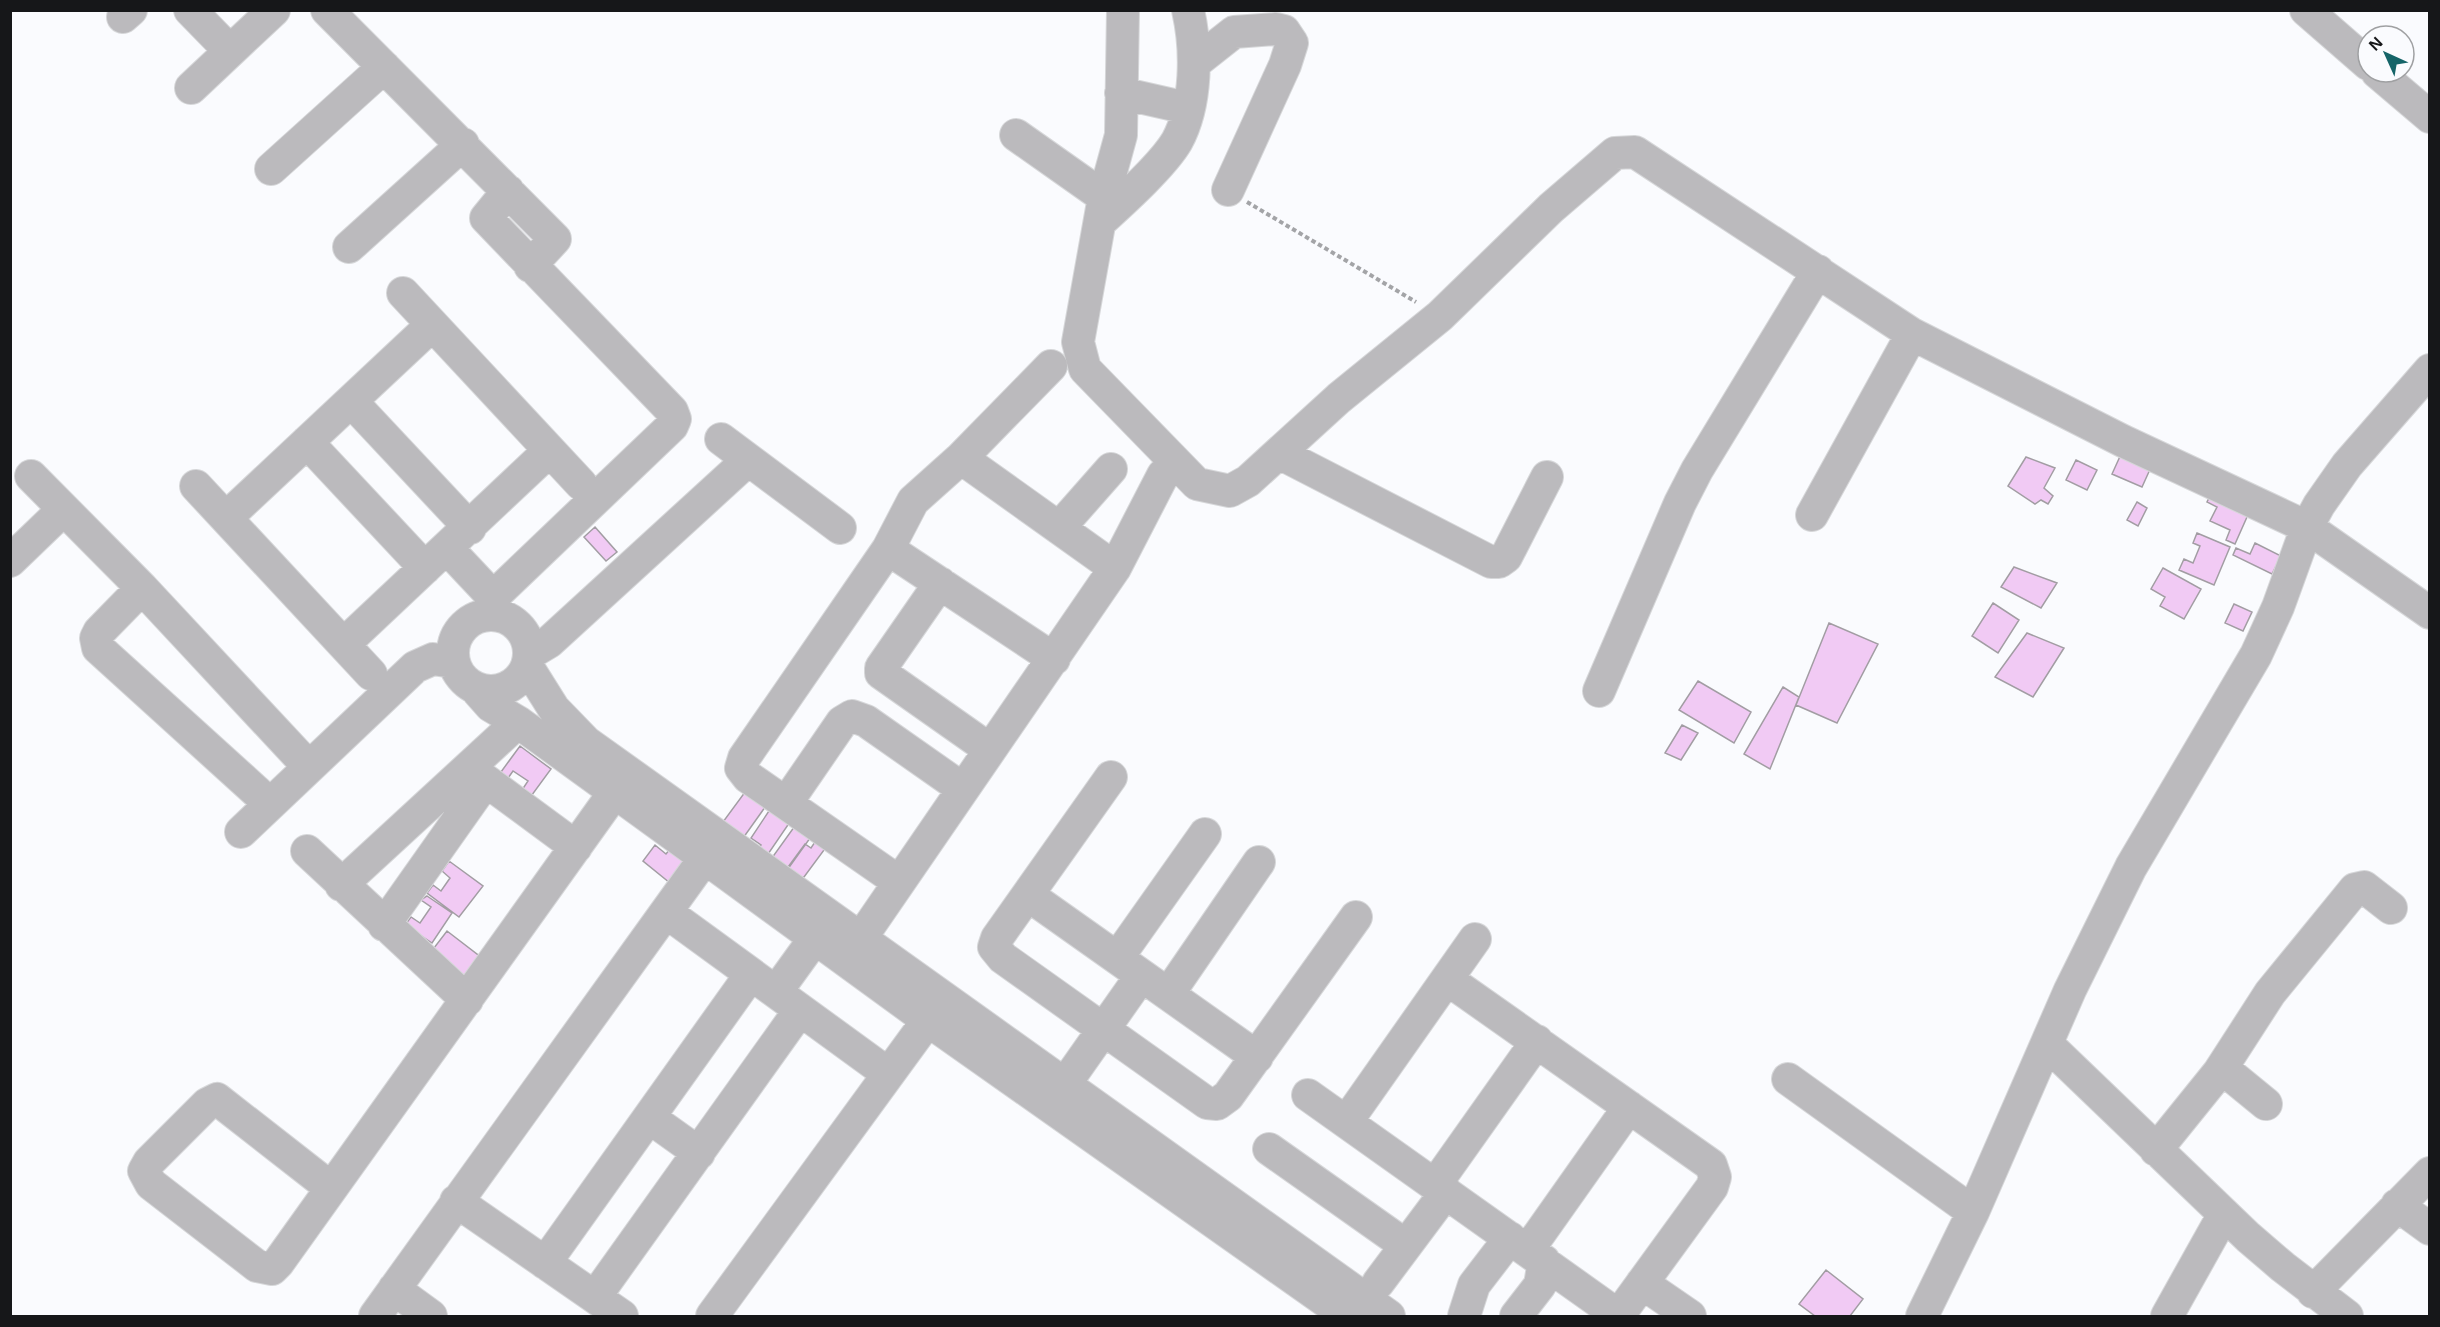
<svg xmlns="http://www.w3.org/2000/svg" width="2440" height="1327" font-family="Helvetica,sans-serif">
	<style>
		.building { fill: #f1caf4; stroke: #a29da3; stroke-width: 1.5 }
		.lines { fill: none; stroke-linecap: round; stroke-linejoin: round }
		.minor-casing { stroke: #d6d7d9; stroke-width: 34 }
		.path { stroke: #a3a4a7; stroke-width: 4; stroke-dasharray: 4.5 3; stroke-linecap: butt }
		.minor { stroke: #bbbabd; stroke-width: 32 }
	</style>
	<rect width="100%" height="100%" fill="#fafbfe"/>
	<path class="building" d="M2122,452L2152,465L2142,487L2112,474Z
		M2026,457L2055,468L2044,488L2053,496L2048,504L2041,500L2035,504L2008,486Z
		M2076,460L2097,470L2087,490L2066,480Z
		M2213,490L2251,508L2235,544L2226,540L2230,530L2210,521L2217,507L2207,502Z
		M2137,502L2147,508L2138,526L2127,520Z
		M595,527L617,552L606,561L584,537Z
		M2197,533L2230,547L2214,585L2179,570L2184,559L2193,563L2200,546L2193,543Z
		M2255,543L2281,556L2272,574L2233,555L2236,548L2250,554Z
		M2014,567L2057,583L2041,608L2001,587Z
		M2163,568L2201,589L2184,619L2160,606L2165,597L2151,589Z
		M1993,603L2019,620L1998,653L1972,636Z
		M2234,604L2252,612L2243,631L2225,623Z
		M1829,623L1878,644L1837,723L1796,705Z
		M2027,633L2064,648L2033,697L1995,677Z
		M1698,681L1751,712L1734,743L1679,710Z
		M1783,687L1799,697L1770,769L1744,754Z
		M1682,725L1698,733L1681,760L1665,753Z
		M520,746L551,769L529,799L520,793L528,781L513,771L506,781L498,776Z
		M748,788L768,803L741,841L720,826Z
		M768,803L792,819L764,860L755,854L761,845L751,838L769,811L765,808Z
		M797,823L813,834L785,873L769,862Z
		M817,839L827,846L804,877H801L788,867L805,844L811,848Z
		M655,845L666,854L670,849L687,862L670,883L643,861Z
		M449,861L483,886L459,917L427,893L433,885L441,891L450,878L442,871Z
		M427,896L452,913L432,943L405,925L411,917L420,923L431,907L421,900Z
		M447,931L482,958L463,983L427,957Z
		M1826,1270L1863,1299L1850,1316H1815L1799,1304Z"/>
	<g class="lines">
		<defs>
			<path id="minor" d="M190,10L230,51
				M327,10L555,239L530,266
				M1123,10L1121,135L1104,197L1078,342L1085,369L1197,484L1230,491L1248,481L1339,398L1440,316L1551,208L1615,153L1635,152L1912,334L2123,441L2307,527L2430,613
				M2306,10L2368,64
				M123,17L131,10
				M1196,62L1234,32L1276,29L1284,31L1292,43L1285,65L1228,190
				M2377,72L2430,117
				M191,88L274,10
				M1121,93L1187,108
				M1016,135L1104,197
				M271,169L384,67
				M1101,221C1123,201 1163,165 1177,141C1197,104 1197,50 1188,10
				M349,247L463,144
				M403,293L581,484
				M351,401L470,528
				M721,439L840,528
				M307,442L425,568
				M1279,453L1491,562H1499L1506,557L1547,477
				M961,458L1115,568
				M31,476L142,588L308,766
				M196,486L371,674
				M1812,515L1912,334
				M226,518L432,325
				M1059,528L1111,469
				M447,548L493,597
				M888,549L1054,659
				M10,561L63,510
				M940,583L881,668V673L989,749
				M142,588L99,632L96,638L98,648L269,803
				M453 653a38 38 0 1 1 76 0a38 38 0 1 1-76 0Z
				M494,615L493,597L672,426L675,419L672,411L486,218L508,191
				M344,644L549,451
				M529,654L549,642L748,460
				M527,666L554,709L586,742L1389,1316
				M475,688L491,706L518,722L671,833L683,816
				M1599,691L1680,503L1697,470L1818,271
				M470,769L576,847
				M1111,777L997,938L994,947L1003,958L1207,1103L1217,1104L1228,1096L1356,917
				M787,802L842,722L852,716L866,721L963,789
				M241,832L415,667L433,659L453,662
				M671,833L926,1019L1347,1316
				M307,851L467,1000
				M899,882L748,777L741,768L744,758L888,549L913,501L961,458L1051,366
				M341,885L518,722
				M1028,895L1257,1057
				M666,912L887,1073
				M384,925L485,782
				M861,938L1115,568L1163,475
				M1118,957L1205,834
				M776,992L815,938L823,920
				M1169,993L1259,862
				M2047,1044L2248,1237L2283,1267L2347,1316
				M2222,1068L2266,1104
				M1788,1079L1973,1212
				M1065,1084L1141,976
				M1308,1095L1612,1311L1624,1308L1712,1187L1715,1177L1711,1165L1447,979
				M650,1118L699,1153
				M1347,1121L1475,939
				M1269,1149L1405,1245
				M2156,1150L2219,1072L2270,993L2355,889L2364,887L2391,908
				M1435,1185L1537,1041
				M331,1188L217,1099L207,1104L149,1162L144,1171L151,1184L257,1266L272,1269L278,1263L614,793
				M456,1201L622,1316
				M2397,1205L2430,1229
				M1528,1250L1629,1107
				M545,1263L751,974
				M1378,1283L1446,1192
				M1642,1283L1690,1316
				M394,1289L431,1316
				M2313,1292L2430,1173
				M595,1297L800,1010
				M375,1316L704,859
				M712,1316L939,1005
				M1464,1316L1474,1285L1510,1238
				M1516,1316L1540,1285L1544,1261
				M1922,1316L1973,1212L2070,990L2131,867L2256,655L2278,607L2307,527L2319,505L2347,465L2430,370
				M2167,1316L2224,1214"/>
		</defs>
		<use href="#minor" class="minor-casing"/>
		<path class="path" d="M1247,202L1416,302"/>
		<use href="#minor" class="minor"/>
	</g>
	<rect width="2440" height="1327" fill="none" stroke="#161719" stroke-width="24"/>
	<g transform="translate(2386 54) rotate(315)"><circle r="28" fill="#fafbfe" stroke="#9fa0a2" stroke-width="1.5"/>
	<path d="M0-4.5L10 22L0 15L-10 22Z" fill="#156468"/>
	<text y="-9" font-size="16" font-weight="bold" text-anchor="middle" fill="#161719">N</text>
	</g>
</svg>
